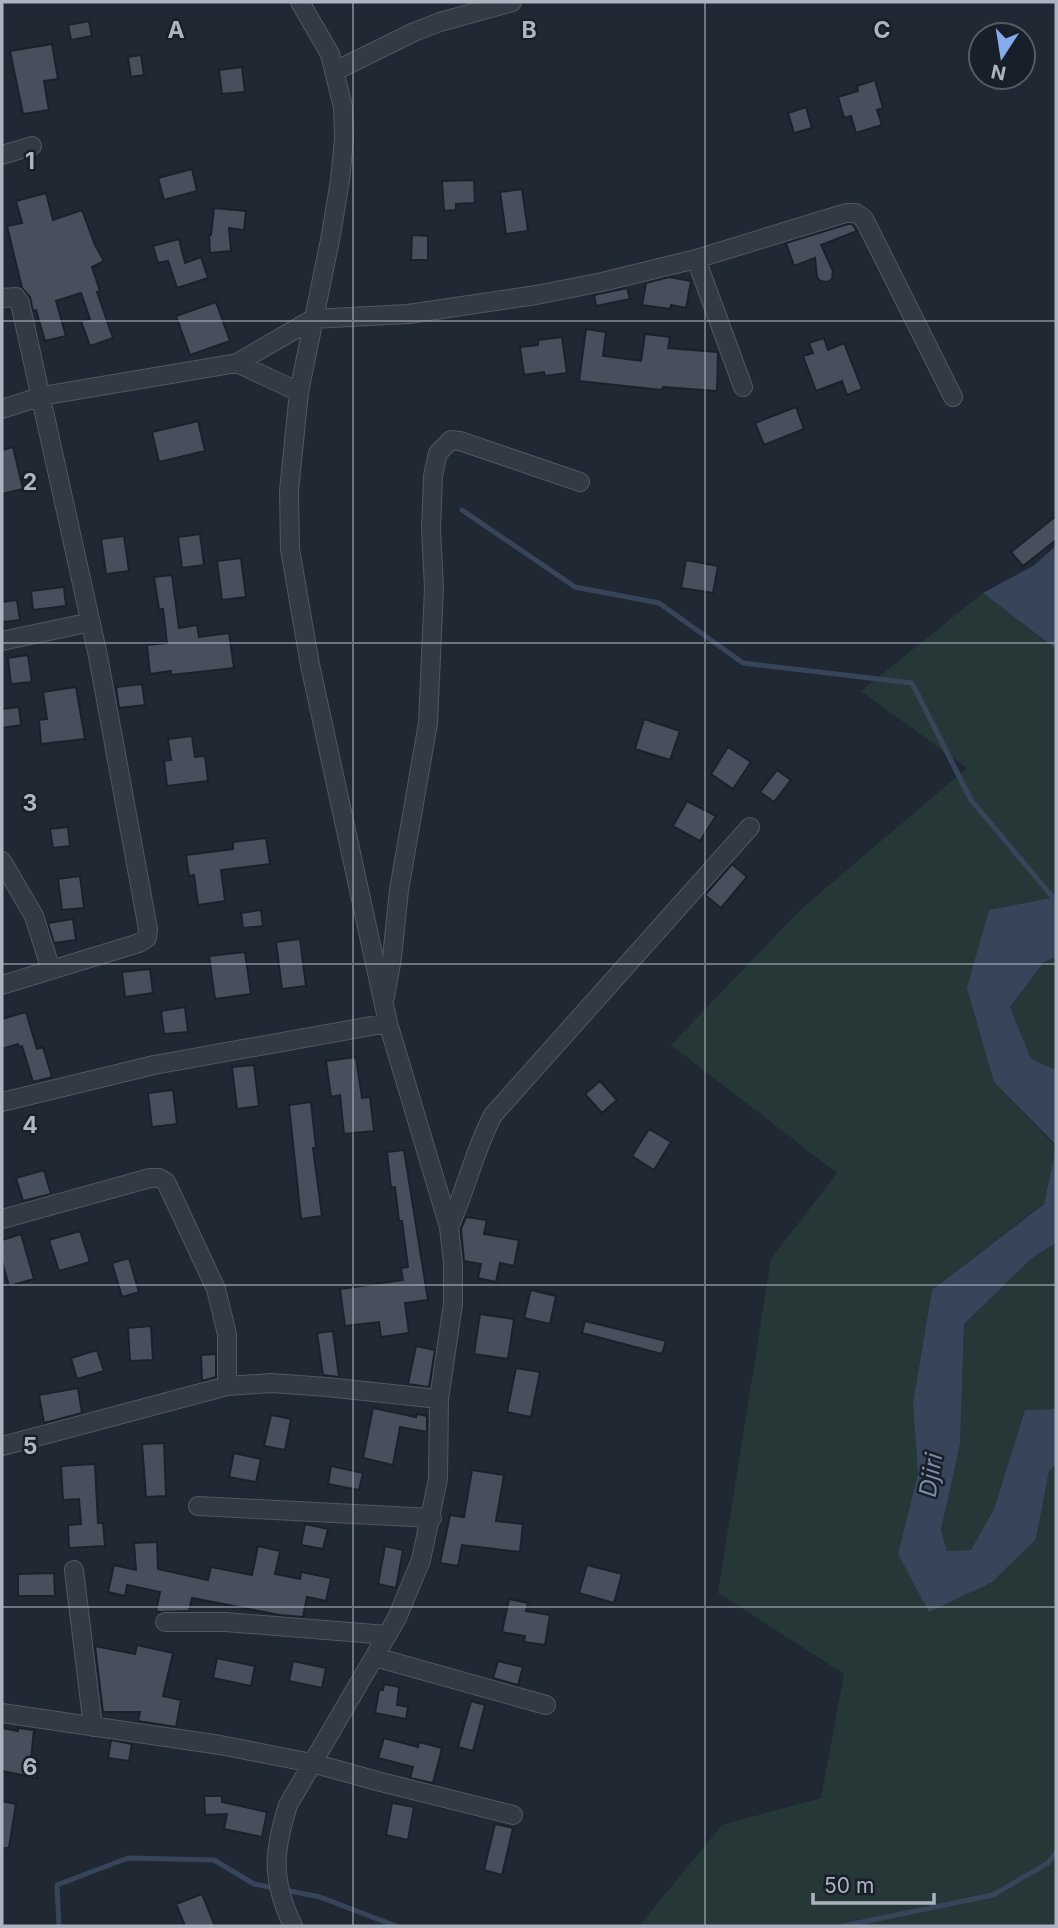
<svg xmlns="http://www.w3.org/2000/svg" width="1058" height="1928" font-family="Inter,sans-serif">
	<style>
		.green { fill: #263738 }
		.water { fill: #37455b }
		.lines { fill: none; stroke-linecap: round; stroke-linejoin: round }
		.stream { stroke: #37455b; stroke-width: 5 }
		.building { fill: #474f5c; stroke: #1b212a; stroke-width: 2 }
		.minor-casing { stroke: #515762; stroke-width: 20 }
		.minor { stroke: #333a44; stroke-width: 18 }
		.grid { fill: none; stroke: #adb4c1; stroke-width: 2; stroke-opacity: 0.55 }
		.labels { text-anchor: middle; stroke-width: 5; stroke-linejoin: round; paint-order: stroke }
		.water-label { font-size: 24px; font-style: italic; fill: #788ba7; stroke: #191f28 }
		.grid-label { font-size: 23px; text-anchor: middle; font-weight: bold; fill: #adb4c1; stroke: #191f28; stroke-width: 5; stroke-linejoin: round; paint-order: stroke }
	</style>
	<rect width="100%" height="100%" fill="#202833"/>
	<path class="green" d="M983,593L1056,649V897L989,910L994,1082L1056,1147L1044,1203L932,1290L913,1403L918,1474L898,1554L930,1612L1036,1539L1049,1471L1056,1464V1926H639L722,1825L821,1798L844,1674L718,1593L771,1259L837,1173L671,1045L800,910L967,768L861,691Z
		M1056,957V1070L1031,1059L1010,1007L1044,962Z
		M1056,1243V1409L1025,1410L994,1509L971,1550L947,1551L941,1530L960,1444L964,1324L1032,1258Z"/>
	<path class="water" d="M1056,546V649L983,593L1033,566Z
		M1056,897V957L1044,962L1010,1007L1031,1059L1056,1070V1145L994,1082L967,988L989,910Z
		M1056,1147V1243L1032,1258L964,1324L960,1444L941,1530L947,1551L971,1550L994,1509L1025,1410L1056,1409V1464L1049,1471L1036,1539L992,1582L929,1612L898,1554L918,1474L913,1403L932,1290L1044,1204Z"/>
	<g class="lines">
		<path class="stream" d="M462,510L575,587L659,603L743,663L912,683L971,800L1056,901
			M59,1926L57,1885L128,1858L214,1860L254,1884L320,1897L396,1926
			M843,1926L993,1895L1048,1863L1056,1852"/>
	</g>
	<path class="building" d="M89,21L92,36L71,40L68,25Z
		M52,44L58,79L44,81L49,110L23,114L10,51Z
		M141,55L144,75L131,77L128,57Z
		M242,67L245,92L222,94L219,70Z
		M875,80L883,108L877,110L882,125L856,133L851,116L844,118L838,97L858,91L857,86Z
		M806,107L812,128L794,133L788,113Z
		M192,169L197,191L164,200L158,178Z
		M474,180L475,203L456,204V210L444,211L442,181Z
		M522,189L528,231L506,234L500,192Z
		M46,193L53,220L82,210L95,245L104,261L92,267L100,291L97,292L113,338L90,346L81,321L90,319L81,293L56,301L66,336L45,341L36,310L33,311L30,297L22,288L7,226L22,223L16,201Z
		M214,208L246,211L244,230L229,228L231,251L210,253L209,235H211Z
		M848,224H852L857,231L821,245L833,271L832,279L828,282L820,281L817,277L815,258L794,266L786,243Z
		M412,235L428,236V260H411Z
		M179,239L185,263L201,257L208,278L177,288L168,261L158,263L153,246Z
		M669,277L691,281L686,308L671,305L670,309L642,305L646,283Z
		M627,288L630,299L596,306L594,295Z
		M216,302L230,341L190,355L176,316Z
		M586,329L606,332L603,356L641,361L645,334L670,337L668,348L718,352L717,391L663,387L662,390L579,381Z
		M562,337L567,373L545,376L544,372L524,375L520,347L538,345V340Z
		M824,338L828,350L844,343L862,389L847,395L842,381L816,391L803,356L813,353L809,343Z
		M796,407L804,429L764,445L755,423Z
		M198,421L205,451L159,462L152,432Z
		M13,447L23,489L2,494V450Z
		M1056,516V540L1023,566L1011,552Z
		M200,534L204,565L182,568L178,537Z
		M124,536L129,571L106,574L101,539Z
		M241,558L246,597L222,600L217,561Z
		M686,560L718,566L713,593L681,588Z
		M172,575L179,628L197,625L199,637L229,633L234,668L171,675V671L150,674L147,645L167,643L163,609H159L154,577Z
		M64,587L66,606L33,610L31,591Z
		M17,600L20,620L2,622V602Z
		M28,655L32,682L11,684L8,658Z
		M142,684L145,705L119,708L116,687Z
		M76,687L85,739L41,744L39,720L47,719L43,692Z
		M19,707L21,725L2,728V709Z
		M644,719L680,731L670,760L635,749Z
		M192,736L195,757L205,756L208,781L167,786L164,761L171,760L168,739Z
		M728,747L751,762L733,789L711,774Z
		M777,770L791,780L774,802L760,792Z
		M687,801L716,816L700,841L673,826Z
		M68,827L70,846L53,848L50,829Z
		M266,838L270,864L221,870L225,901L198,905L194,875L189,876L186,855L233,849V842Z
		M732,864L747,877L721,908L705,895Z
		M80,876L84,908L62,910L58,879Z
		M261,910L263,926L243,928L241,913Z
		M73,919L76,940L54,943L48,923Z
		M300,939L306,986L282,989L276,942Z
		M245,952L251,994L215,999L209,956Z
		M150,969L153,993L125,997L122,972Z
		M185,1007L188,1032L164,1034L161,1011Z
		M26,1012L37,1049L43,1047L52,1077L33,1082L22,1046L19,1047L18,1044L2,1049V1019Z
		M356,1057L362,1098L370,1097L374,1131L344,1134L340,1095L331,1097L326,1061Z
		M254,1065L259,1106L237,1109L232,1067Z
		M600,1081L617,1100L602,1113L585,1094Z
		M173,1090L177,1124L152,1127L148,1093Z
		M311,1102L316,1148H313L322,1216L301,1219L289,1105Z
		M649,1129L671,1142L654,1170L632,1156Z
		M404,1150L428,1300L405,1303L409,1333L381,1337L379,1322L345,1326L340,1289L403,1280L401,1268L408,1267L402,1221H399L395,1187L391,1188L387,1152Z
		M44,1170L51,1194L23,1201L16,1178Z
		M466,1217L487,1220L484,1234L519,1240L514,1266L500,1263L496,1282L478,1278L481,1264L464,1261L461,1229Z
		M80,1231L90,1262L59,1271L49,1240Z
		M21,1234L34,1279L9,1286L2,1261V1240Z
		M129,1258L139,1292L122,1297L112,1263Z
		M531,1290L556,1296L550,1324L524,1318Z
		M480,1314L514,1319L508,1359L474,1354Z
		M585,1321L666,1341L662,1354L582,1333Z
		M151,1326L153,1360L130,1361L128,1328Z
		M333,1331L339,1377L323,1375L317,1333Z
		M416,1346L435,1350L429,1387L408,1384Z
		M97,1350L104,1371L77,1379L71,1358Z
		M216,1354V1377L202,1381L201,1355Z
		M516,1368L540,1372L531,1417L507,1412Z
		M78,1388L82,1413L44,1423L39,1395Z
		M373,1408L416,1417L417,1414L427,1416V1432L400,1427L393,1465L363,1458Z
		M271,1415L291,1419L285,1450L264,1446Z
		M164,1443L166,1496L146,1497L142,1444Z
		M234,1453L261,1459L256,1482L229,1477Z
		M95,1464L98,1523H103L105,1546L69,1548L68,1525L81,1524L79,1499L63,1500L61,1466Z
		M331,1466L363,1473L359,1490L328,1484Z
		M472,1470L504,1475L496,1521L523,1524L520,1552L462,1545L458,1566L440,1563L450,1515L464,1517Z
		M305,1524L328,1529L323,1549L301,1545Z
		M157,1542L158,1569L208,1580L211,1567L252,1575L258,1546L280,1551L275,1574L300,1579L301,1572L331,1578L326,1601L307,1597L303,1617L280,1615L192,1598L189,1611L160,1612L156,1611L160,1592L127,1585L125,1596L108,1592L114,1565L136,1570L134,1543Z
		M385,1546L403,1550L396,1588L378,1584Z
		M587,1565L622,1574L614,1603L579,1593Z
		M54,1573L55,1596H18V1574Z
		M509,1599L528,1603L526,1611L550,1615L545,1645L524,1642L525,1636L502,1632Z
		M137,1645L173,1653L163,1696L181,1700L176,1727L138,1721L140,1712H103L95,1646L135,1654Z
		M217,1658L255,1666L251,1686L213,1678Z
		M293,1661L326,1668L322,1688L289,1681Z
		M498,1661L523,1667L518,1685L493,1678Z
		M384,1684L399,1687L397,1705L408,1707L406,1719L375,1713L379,1690H383Z
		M471,1701L485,1705L473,1751L458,1747Z
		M2,1728L18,1731V1728L34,1730L31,1759L39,1761L37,1778L2,1771Z
		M384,1738L418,1747L419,1742L442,1748L433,1783L410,1778L413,1767L378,1758Z
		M111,1740L132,1744L129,1761L108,1758Z
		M204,1796H222V1802L267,1812L262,1837L224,1829L227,1814L205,1815Z
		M2,1801L16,1804L9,1848H2Z
		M392,1803L414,1807L408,1840L386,1835Z
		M495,1824L513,1828L502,1875L484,1870Z
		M202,1894L215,1926H185L176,1904Z"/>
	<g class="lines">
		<defs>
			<path id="minor" d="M335,71L414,32L440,22L512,2
				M2,155L32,146
				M696,259L743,387
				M2,298L16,297L20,303L98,656L148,929L147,938L139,943L2,985
				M237,363L313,319L408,314L536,295L602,282L696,259L846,213H856L864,219L953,397
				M2,409L42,396L237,363L299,392
				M2,641L91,622
				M2,861L34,916L51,970
				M385,997L392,958L399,890L428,723L434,588L431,529L433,476L438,453L451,440L460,441L580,482
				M2,1102L154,1065L388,1023
				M2,1219L150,1178H159L166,1182L216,1289L227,1334V1386
				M449,1227C466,1190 474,1151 493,1115L750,827
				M2,1446L227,1386L271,1383L327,1387L439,1399
				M198,1506L432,1518
				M74,1570L93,1727
				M165,1622H225L387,1635
				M375,1657L546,1705
				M2,1713L220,1745L312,1763L377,1781L513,1815
				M293,1926C271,1879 273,1853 288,1805L397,1618L421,1560L438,1479L439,1399L453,1304V1263L449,1227L388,1023L310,665L290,549L289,491L299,392L331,235L340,180L344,139L343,107L330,54L300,2"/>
		</defs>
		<use href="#minor" class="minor-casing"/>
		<use href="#minor" class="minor"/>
	</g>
	<path class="grid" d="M353,2V1926M705,2V1926M2,321H1056M2,643H1056M2,964H1056M2,1285H1056M2,1607H1056"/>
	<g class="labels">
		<g class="water-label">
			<text transform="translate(931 1475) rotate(-81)" y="8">Djiri</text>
		</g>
	</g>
	<g class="grid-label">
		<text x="176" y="38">A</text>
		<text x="529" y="38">B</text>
		<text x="882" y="38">C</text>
		<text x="30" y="169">1</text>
		<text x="30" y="490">2</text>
		<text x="30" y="811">3</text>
		<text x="30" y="1133">4</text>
		<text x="30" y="1454">5</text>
		<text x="30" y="1775">6</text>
	</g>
	<rect width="1058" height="1928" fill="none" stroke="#adb4c1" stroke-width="7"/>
	<g transform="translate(1002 56) rotate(192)"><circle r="33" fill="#191f28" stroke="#545b65" stroke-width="2"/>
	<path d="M0-5L12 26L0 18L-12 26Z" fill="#86aced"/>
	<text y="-10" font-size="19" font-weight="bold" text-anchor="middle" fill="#adb4c1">N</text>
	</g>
	<path d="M813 1893v10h121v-10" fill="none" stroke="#adb4c1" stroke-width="3.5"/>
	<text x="824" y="1893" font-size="21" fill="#adb4c1" stroke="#191f28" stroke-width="5" paint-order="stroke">50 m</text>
</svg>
